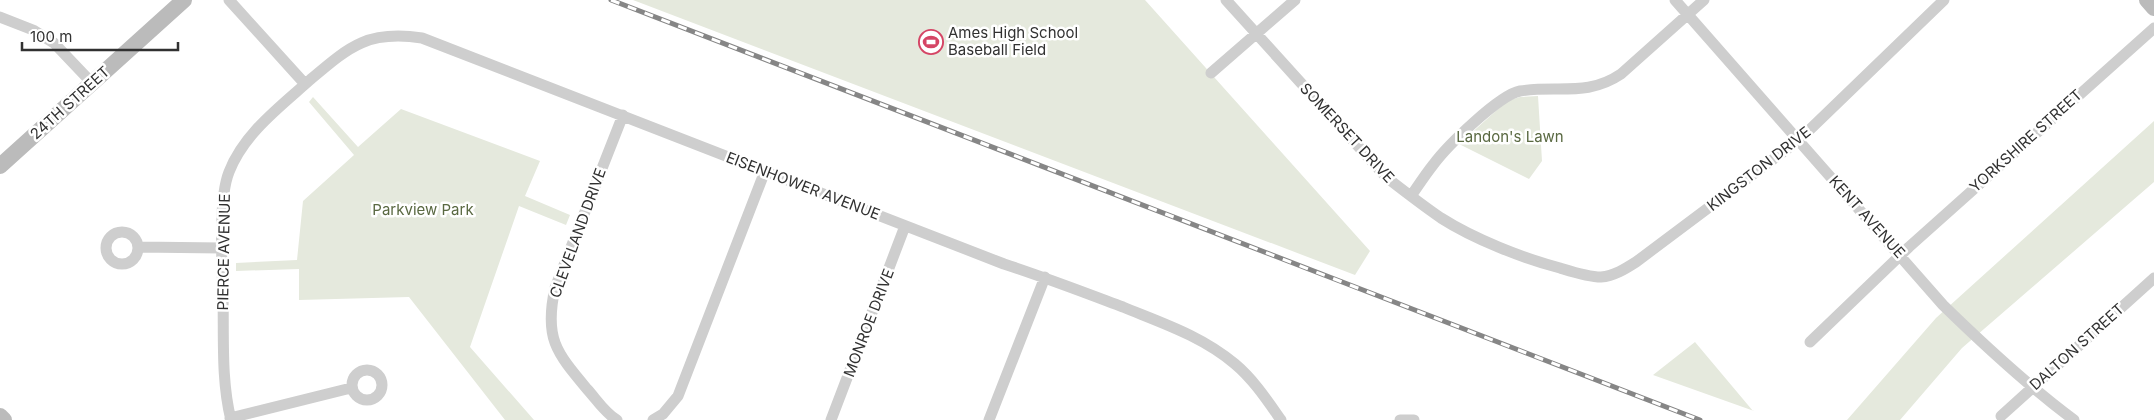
<svg xmlns="http://www.w3.org/2000/svg" width="2154" height="420" font-family="Inter,sans-serif">
	<style>
		.green { fill: #e5e9dd }
		.lines { fill: none; stroke-linecap: round; stroke-linejoin: round }
		.street { stroke: #cecece; stroke-width: 11 }
		.secondary { stroke: #bbb; stroke-width: 16 }
		.rail-casing { stroke: #868686; stroke-width: 5 }
		.rail { stroke: #fff; stroke-width: 3; stroke-dasharray: 9; stroke-linecap: butt }
		.labels { text-anchor: middle; stroke-width: 5; stroke-linejoin: round; paint-order: stroke }
		.poi-label { font-size: 15px; fill: #313131; stroke: #fff; text-anchor: start }
		.street-label { font-size: 15px; fill: #313131; stroke: #fff }
		.park-label { font-size: 15px; fill: #5a6942; stroke: #fff }
	</style>
	<rect width="100%" height="100%" fill="#fff"/>
	<path class="green" d="M633,0H1145L1370,251L1355,275Z
		M1538,96L1542,161L1529,179L1459,144L1507,101L1520,97Z
		M313,97L358,147L401,109L540,161L525,196L570,215L566,225L519,206L470,347L534,420H505L409,297L299,300V269L236,271V263L297,260L303,201L354,155L309,102Z
		M2154,121V182L1962,348L1900,420H1847L1936,318Z
		M1695,342L1753,411H1754L1653,375Z"/>
	<g class="lines">
		<path class="street" d="M229,0L305,84
			M1226,0L1386,177C1404,191 1422,205 1441,218C1474,239 1522,258 1560,268C1573,272 1588,277 1601,277C1614,276 1625,269 1636,262L1799,140L1944,0
			M1675,0L1943,305C1985,346 2027,385 2074,420
			M0,17L33,30L54,43L92,83
			M1211,73L1295,0
			M1411,196C1418,186 1425,175 1433,165C1447,146 1499,95 1520,91C1558,85 1587,97 1621,74L1704,0
			M106 248a16 16 0 1 1 32 0a16 16 0 1 1-32 0Z
			M138,247L222,248
			M1810,342L1909,247L2154,28
			M352 385a15 15 0 1 1 30 0a15 15 0 1 1-30 0Z
			M2001,416L2154,278
			M230,418L351,388
			M231,420C221,380 224,337 223,296C222,263 218,200 229,172C244,133 281,106 311,79C350,46 368,30 422,38L1004,264C1044,277 1083,292 1123,307C1162,323 1202,336 1235,364C1253,379 1267,400 1281,420
			M617,420C605,413 597,400 587,389C556,352 544,338 555,288L623,115
			M653,420L663,414L678,396L765,171
			M831,420L905,226
			M989,420L1045,277
			M1400,420H1414"/>
		<path class="secondary" d="M2147,0L2154,8
			M0,166L184,0
			M0,416L4,420"/>
		<defs>
			<path id="rail" d="M611,0L1700,420"/>
		</defs>
		<use href="#rail" class="rail-casing"/>
		<use href="#rail" class="rail"/>
	</g>
	<defs>
		<symbol id="stadium-ring" viewBox="-11 -11 22 22"><circle r="9.5" fill="#fff" stroke="#d54565" stroke-width="1.5"/><path d="M0-5a6.5 5 0 1 0 0 10a6.5 5 0 1 0 0-10ZM-3.5-1.8h7v3.6h-7Z" fill="#d54565"/></symbol>
	</defs>
	<g fill-rule="evenodd">
		<use href="#stadium-ring" x="917" y="28" width="28" height="28"/>
	</g>
	<g class="labels">
		<g class="poi-label">
			<text x="948" y="38">Ames High School<tspan x="948" dy="17">Baseball Field</tspan></text>
		</g>
		<g class="street-label">
			<text transform="translate(70 103) rotate(-42)" y="5">24TH STREET</text>
			<text transform="translate(1347 133) rotate(47)" y="5">SOMERSET DRIVE</text>
			<text transform="translate(2026 141) rotate(-42)" y="5">YORKSHIRE STREET</text>
			<text transform="translate(1759 169) rotate(-38)" y="5">KINGSTON DRIVE</text>
			<text transform="translate(803 186) rotate(21)" y="5">EISENHOWER AVENUE</text>
			<text transform="translate(1867 217) rotate(48)" y="5">KENT AVENUE</text>
			<text transform="translate(578 233) rotate(-70)" y="5">CLEVELAND DRIVE</text>
			<text transform="translate(224 252) rotate(-89)" y="5">PIERCE AVENUE</text>
			<text transform="translate(869 323) rotate(-69)" y="5">MONROE DRIVE</text>
			<text transform="translate(2077 347) rotate(-42)" y="5">DALTON STREET</text>
		</g>
		<g class="park-label">
			<text x="1510" y="142">Landon's Lawn</text>
			<text x="423" y="215">Parkview Park</text>
		</g>
	</g>
	<path d="M22 42v8h156v-8" fill="none" stroke="#313131" stroke-width="2.5"/>
	<text x="30" y="42" font-size="15" fill="#313131" stroke="#ffffff" stroke-width="4" paint-order="stroke">100 m</text>
</svg>
